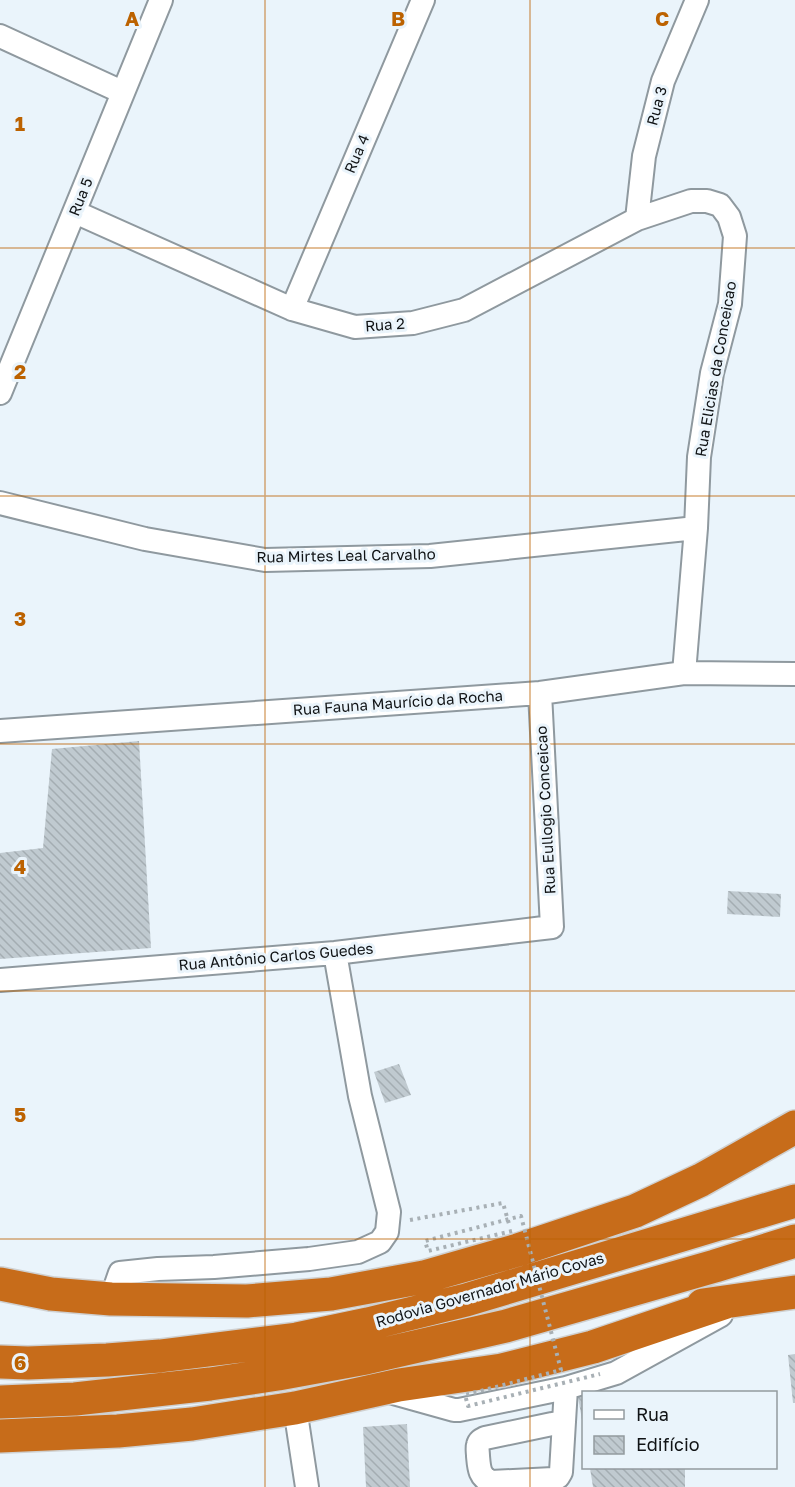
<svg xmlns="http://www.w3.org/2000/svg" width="795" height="1487" font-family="'Golos Text',sans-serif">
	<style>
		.building { fill: url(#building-back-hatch) }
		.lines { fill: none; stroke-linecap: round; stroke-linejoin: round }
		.minor-casing { stroke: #8f999f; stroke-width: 26 }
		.highway-casing { stroke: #cfd0d0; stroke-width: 36 }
		.path { stroke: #a8b0b5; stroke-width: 4; stroke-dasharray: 3 4.5; stroke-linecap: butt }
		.minor { stroke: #fff; stroke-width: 22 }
		.highway { stroke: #c76c1a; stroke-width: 33 }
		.path-bridge { stroke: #a8b0b5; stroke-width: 4; stroke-dasharray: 3 4.5; stroke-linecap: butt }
		.grid { fill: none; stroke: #bc6200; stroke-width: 1.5; stroke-opacity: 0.55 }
		.labels { text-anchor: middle; stroke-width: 6; stroke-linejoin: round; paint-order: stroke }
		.street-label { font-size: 15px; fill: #101315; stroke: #eaf4fb }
		.grid-label { font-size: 20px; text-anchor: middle; font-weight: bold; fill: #bc6200; stroke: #eaf4fb; stroke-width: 6; stroke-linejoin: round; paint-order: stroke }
	</style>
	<defs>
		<pattern id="building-back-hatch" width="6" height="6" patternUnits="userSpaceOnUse" patternTransform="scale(1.5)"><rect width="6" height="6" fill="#c0cad0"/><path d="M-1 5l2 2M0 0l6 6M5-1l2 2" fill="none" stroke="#a4adb2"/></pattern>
	</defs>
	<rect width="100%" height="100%" fill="#eaf4fb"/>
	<path class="building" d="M139,741L151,948L0,959V853L43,848L52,749Z
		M728,891L781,894L780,917L727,914Z
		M399,1064L411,1095L385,1103L374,1072Z
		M795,1354V1403H793L788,1355Z
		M577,1391H584V1420H582Z
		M407,1424L410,1487H366L363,1427Z
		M590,1468H685V1487H593Z"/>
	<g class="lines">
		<defs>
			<path id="minor" d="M0,36L122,92
				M75,212L292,309L355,327L413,323L464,310L637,219L691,201H707L720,205L729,217L735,236L730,304L712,373L699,457L696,528L684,673
				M637,219L644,156L663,81L697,0
				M292,309L423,0
				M0,393L161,0
				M0,503L145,539L265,560L430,556L696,528
				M0,731L540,693L684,673L795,674
				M0,980L335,953L552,927L540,693
				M111,1299L120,1273L158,1269L214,1267L309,1259L358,1252L380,1242L387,1232L389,1212L360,1096L335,953
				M386,1391L454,1410H459L566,1388L616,1373L721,1315
				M295,1408L307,1487
				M564,1422L552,1424L485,1438C481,1440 479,1441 478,1445C477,1448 478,1453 478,1456C479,1467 479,1477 491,1482L553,1479L558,1477L561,1472L566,1388"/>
			<path id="highway" d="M0,1284L51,1294L111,1299L247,1301L331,1294L424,1277L518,1250L635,1211L701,1180L795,1127
				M703,1305L795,1292
				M0,1362L28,1363L107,1360L160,1356L297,1339L368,1324L466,1300L795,1201
				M0,1402L75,1399L210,1384L278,1374L366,1358L506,1326L715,1266L795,1241
				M0,1436L118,1431L192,1424L295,1408L399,1385L502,1370L593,1347L726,1302"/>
		</defs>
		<use href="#minor" class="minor-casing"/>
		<use href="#highway" class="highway-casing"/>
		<path class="path" d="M410,1220L503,1203L509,1224"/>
		<use href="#minor" class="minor"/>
		<use href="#highway" class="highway"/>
		<path class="path-bridge" d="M512,1231L428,1251L425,1241L521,1216L561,1370L465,1395L468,1406L600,1374"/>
	</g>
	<path class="grid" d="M265,0V1487M530,0V1487M0,248H795M0,496H795M0,744H795M0,991H795M0,1239H795"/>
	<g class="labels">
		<g class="street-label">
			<text transform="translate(657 106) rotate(-75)" y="5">Rua 3</text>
			<text transform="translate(357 154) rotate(-67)" y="5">Rua 4</text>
			<text transform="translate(81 197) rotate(-68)" y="5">Rua 5</text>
			<text transform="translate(385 325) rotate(-4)" y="5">Rua 2</text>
			<text transform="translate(716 369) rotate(-80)" y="5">Rua Elicias da Conceicao</text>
			<text transform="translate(346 556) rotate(-1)" y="5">Rua Mirtes Leal Carvalho</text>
			<text transform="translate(398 703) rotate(-4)" y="5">Rua Fauna Maurício da Rocha</text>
			<text transform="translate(546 810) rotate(-93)" y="5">Rua Eullogio Conceicao</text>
			<text transform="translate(276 957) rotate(-5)" y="5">Rua Antônio Carlos Guedes</text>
			<text transform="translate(490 1290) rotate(-16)" y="5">Rodovia Governador Mário Covas</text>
		</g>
	</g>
	<g class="grid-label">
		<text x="132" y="26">A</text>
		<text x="398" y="26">B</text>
		<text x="662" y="26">C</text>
		<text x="20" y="131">1</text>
		<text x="20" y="379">2</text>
		<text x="20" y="626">3</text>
		<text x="20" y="874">4</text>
		<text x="20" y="1122">5</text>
		<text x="20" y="1370">6</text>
	</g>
	<rect x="582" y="1391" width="195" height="78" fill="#eaf4fb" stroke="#939a9f" stroke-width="1.5"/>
	<rect x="594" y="1410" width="30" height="9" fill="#ffffff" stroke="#939a9f" stroke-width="1.5"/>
	<text x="636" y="1421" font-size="18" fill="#101315">Rua</text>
	<rect x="594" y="1436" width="30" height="18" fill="url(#building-back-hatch)" stroke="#939a9f" stroke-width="1.5"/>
	<text x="636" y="1451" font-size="18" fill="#101315">Edifício</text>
</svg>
